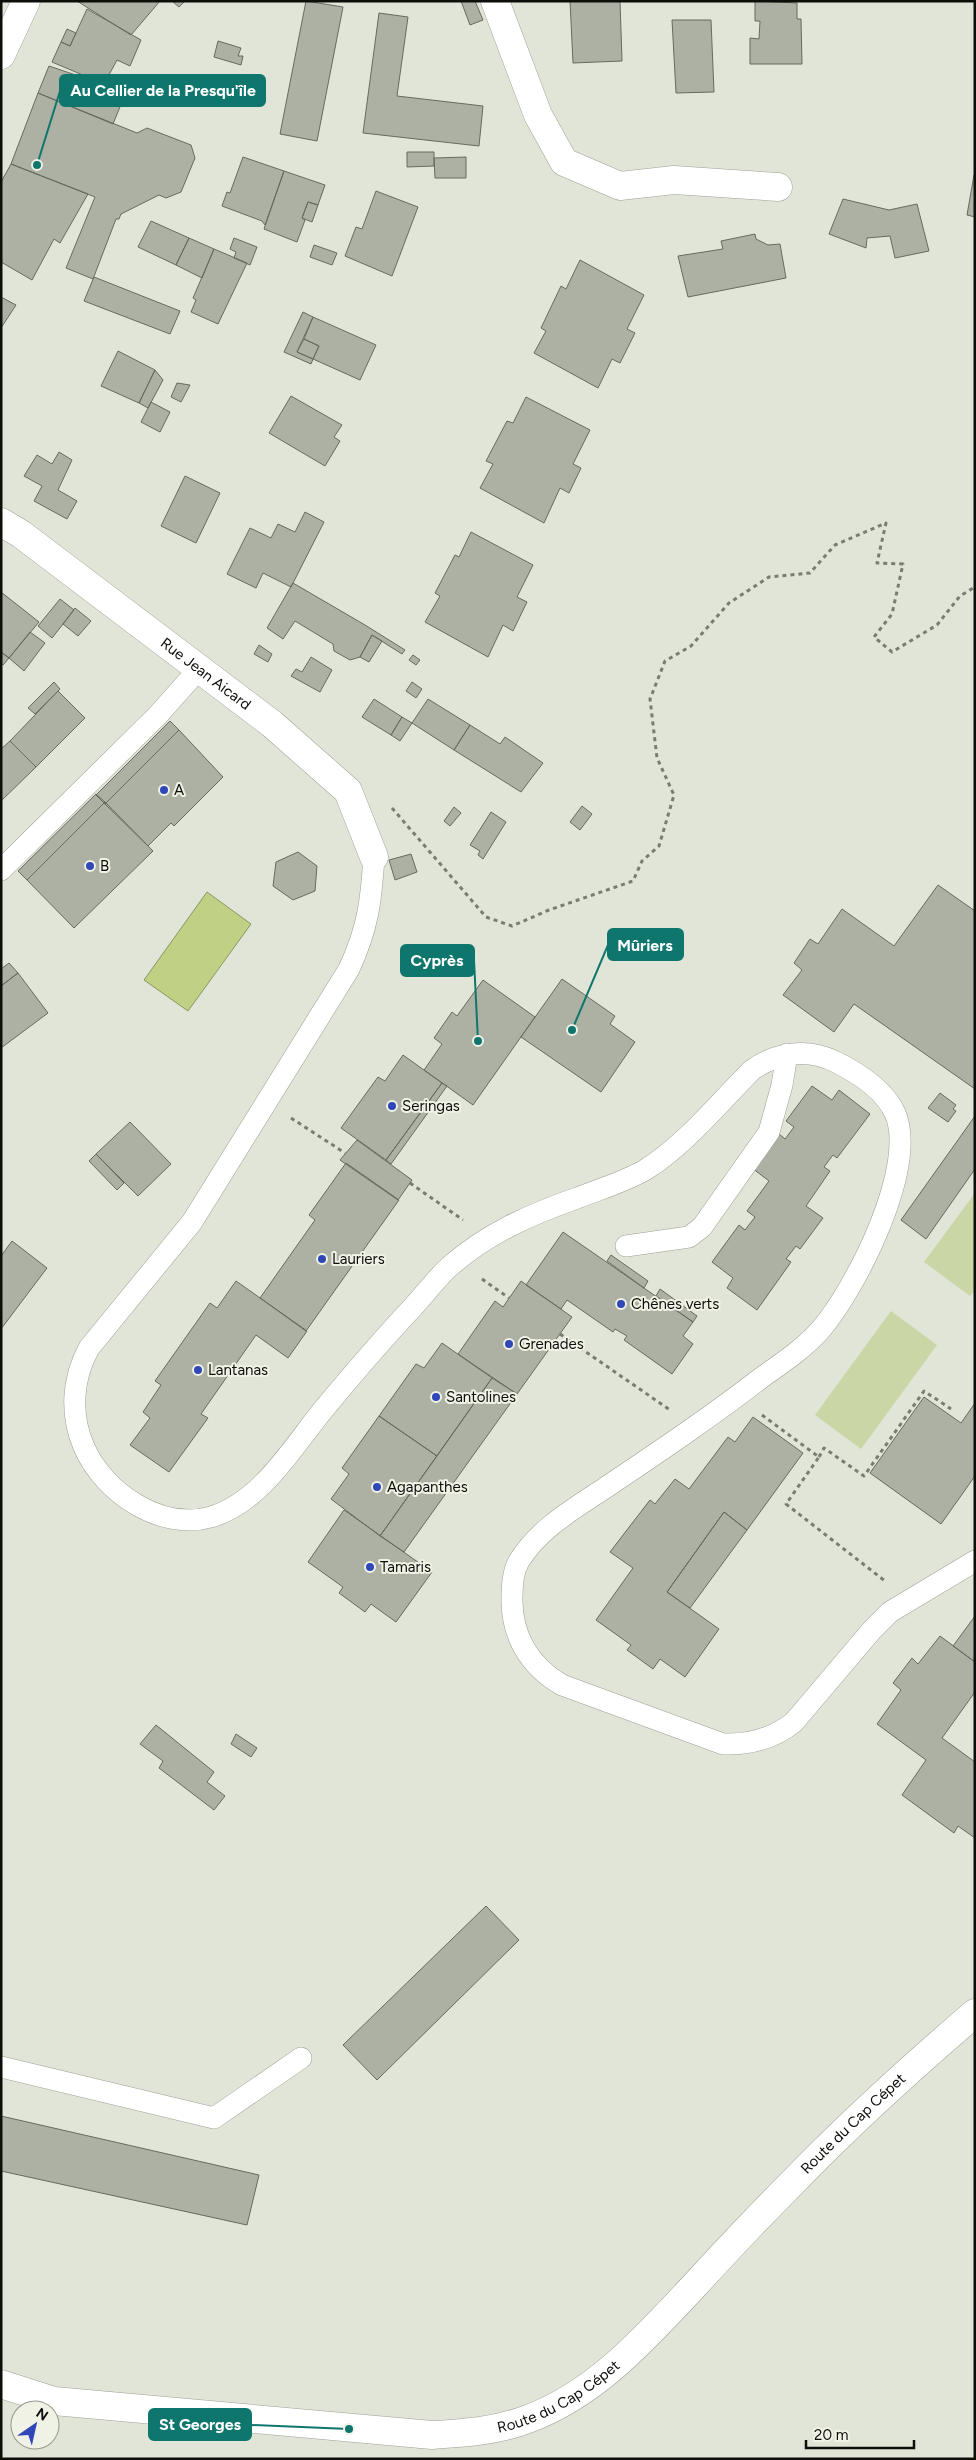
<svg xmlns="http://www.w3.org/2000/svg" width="976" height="2460" font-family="Figtree,sans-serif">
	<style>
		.green { fill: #cad6a5 }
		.water { fill: #c0d185; stroke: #8a9660 }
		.building { fill: #adb1a4; stroke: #676a5f }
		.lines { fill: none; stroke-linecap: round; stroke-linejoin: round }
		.service-casing { stroke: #9ca094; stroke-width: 22 }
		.minor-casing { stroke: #9ca094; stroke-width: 29 }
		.tertiary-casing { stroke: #9ca094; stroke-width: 29 }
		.path { stroke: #7a7c74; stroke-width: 3; stroke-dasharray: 4 4; stroke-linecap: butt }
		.service { stroke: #fff; stroke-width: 21 }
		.minor { stroke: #fff; stroke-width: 28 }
		.tertiary { stroke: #fff; stroke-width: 28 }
		.poi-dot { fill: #3047b8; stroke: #eff2e5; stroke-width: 2 }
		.labels { text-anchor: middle; stroke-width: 4; stroke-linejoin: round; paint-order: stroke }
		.street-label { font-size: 15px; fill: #0d0e0a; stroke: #eff2e5 }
		.poi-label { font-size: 15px; fill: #0d0e0a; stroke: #eff2e5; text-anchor: start }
		.leader { fill: none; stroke: #0f766e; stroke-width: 2 }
		.callout-dot { fill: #0f766e; stroke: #eff2e5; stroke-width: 2 }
		.callout { fill: #0f766e; stroke: #0f766e; stroke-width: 2 }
		.callout-label { font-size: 16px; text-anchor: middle; font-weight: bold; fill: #fff }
	</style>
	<rect width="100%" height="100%" fill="#e1e5d8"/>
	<path class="green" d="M975,1193V1290L970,1296L924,1262Z
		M891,1311L937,1345L861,1449L815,1415Z"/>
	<path class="water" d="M207,892L251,924L188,1011L144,980Z"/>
	<path class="building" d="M77,1H160L131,35Z
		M172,1H185L179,7Z
		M306,1L343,7L317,141L280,134Z
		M461,1H475L483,20L470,25Z
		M570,1H620L622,61L573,63Z
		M755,1L797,3V19H801L802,64H750V38L759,39L760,21H755Z
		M87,9L141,40L130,66L117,60L104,84L52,62L61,42L70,46Z
		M379,13L408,17L397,96L483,106L479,146L363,133Z
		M672,20H711L714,92L676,93Z
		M67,29L76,33L70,46L61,42Z
		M218,41L241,48L238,56H243L241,65L214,57Z
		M49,66L126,92L113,124L38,93Z
		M38,93L137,133L147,128L191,145L195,158L181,192L166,198L159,195L121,214L119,219H116L93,279L66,268L95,197L11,164Z
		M407,152H434V166L407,167Z
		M243,157L284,171L265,225L262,221L222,206L227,192L230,193Z
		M466,157V178H435L434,158Z
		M11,164L88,194L60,243L54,239L32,280L1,262V182Z
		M284,171L325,185L318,205L308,202L302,218L305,220L297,242L264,229Z
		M974,175H975V217L967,215Z
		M376,191L418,207L392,276L345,256L356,227L362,229Z
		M843,199L889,210L917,204L929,251L895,258L890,236L867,238L866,248L829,234Z
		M308,202L318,205L312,222L302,218Z
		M151,221L189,238L176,265L138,247Z
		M755,234L756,239L768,245L780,244L786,278L688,297L678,256L723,249L721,241Z
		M189,238L214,249L202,278L176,265Z
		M234,238L257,247L250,265L234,258L236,252L230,249Z
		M314,245L337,253L332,265L310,257Z
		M214,249L247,263L218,324L191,312L196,300L193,298Z
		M580,260L644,295L627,329L635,333L620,363L612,359L598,388L534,353L546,331L541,328L561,286L566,289Z
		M94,277L180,311L170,334L84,301Z
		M1,297L16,305L1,328Z
		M303,312L313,317L297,352L313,359L311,364L284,352Z
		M313,317L376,345L360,380L313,359L319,346L304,339Z
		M304,339L319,346L313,359L297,352Z
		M118,351L155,370L139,403L101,386Z
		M155,370L163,380L148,408L139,403Z
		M177,383L190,385L181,402L171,397Z
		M291,396L342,425L334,437L340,441L325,466L269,433Z
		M526,397L590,430L573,464L581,468L569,493L560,488L544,523L480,488L493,464L486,461L507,421L513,423Z
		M151,402L170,412L160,432L141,422Z
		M59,452L72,460L58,490L77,501L67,519L34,501L42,486L24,476L37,455L52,464Z
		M185,476L220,493L196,543L161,526Z
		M305,512L324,522L291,587L263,573L256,588L227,574L250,528L271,538L278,524L295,532Z
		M471,532L533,565L517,597L527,602L513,631L503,625L488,657L425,622L440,596L435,593L455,555L459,557Z
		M293,583L365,625L405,650L402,654L372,635L360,657L350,660L334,651L333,644L295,621L283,639L267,628Z
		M1,592L39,622L9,658L1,652Z
		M60,599L74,610L52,638L38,626Z
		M75,608L91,621L78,636L63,624Z
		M30,632L45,643L24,671L9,658Z
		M372,635L382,641L369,662L360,657Z
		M259,645L272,654L268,662L254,654Z
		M1,652L9,658L3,665L1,664Z
		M413,655L420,660L416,665L409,660Z
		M311,657L332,670L320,692L291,676L296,669L302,672Z
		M54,682L60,689L35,714L28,708Z
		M412,682L422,689L416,698L406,691Z
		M58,691L85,718L36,767L10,741Z
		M374,699L402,717L391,735L362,717Z
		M428,699L470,725L454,750L412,723Z
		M402,717L412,723L400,741L391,735Z
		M170,721L179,730L105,804L96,795Z
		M470,725L500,744L505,737L543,763L521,792L454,750Z
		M179,730L223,777L174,826L171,823L148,846L105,804Z
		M10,741L36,767L1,801V749Z
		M96,794L105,802L27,880L18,871Z
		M105,802L153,851L74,928L27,880Z
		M582,806L592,814L580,830L570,822Z
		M454,807L461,813L450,826L444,821Z
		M491,812L506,822L483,859L478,855L480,851L470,845Z
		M298,852L317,866L315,891L293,900L273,886L276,862Z
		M411,854L417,872L395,880L389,860Z
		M938,885L975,911V1089L854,1004L834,1032L783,995L802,970L794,963L810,939L818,944L842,909L894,946Z
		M9,963L18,973L1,986V969Z
		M18,973L48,1013L1,1048V986Z
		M562,979L615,1016L610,1024L635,1042L601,1092L521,1037Z
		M483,980L535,1017L473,1105L424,1070L442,1044L434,1038L452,1012L457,1016Z
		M403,1055L442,1083L386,1160L341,1128L378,1077L385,1081Z
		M442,1083L447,1086L391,1164L386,1160Z
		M812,1086L832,1100L839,1090L870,1114L837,1158L833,1155L824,1167L830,1171L806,1206L823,1218L800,1249L796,1246L786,1259L791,1262L757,1310L727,1288L733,1278L712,1262L739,1225L745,1230L755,1217L747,1211L769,1181L752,1168L778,1133L785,1139L794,1127L786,1121Z
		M940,1093L956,1105L953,1109L956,1111L948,1122L928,1108Z
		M975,1116V1169L926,1239L901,1220Z
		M130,1122L171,1164L138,1196L96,1154Z
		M357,1140L412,1180L398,1200L340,1160Z
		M96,1154L124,1183L117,1190L89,1161Z
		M346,1163L399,1200L306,1331L260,1298L315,1220L309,1215Z
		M563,1232L693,1322L683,1336L693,1344L672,1374L624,1340L627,1336L615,1329L613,1332L567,1300L561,1309L526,1285Z
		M12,1241L47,1268L1,1329V1256Z
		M611,1255L648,1281L644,1288L607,1261Z
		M236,1281L307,1331L288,1358L256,1335L201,1414L208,1418L169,1472L130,1445L150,1418L143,1412L161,1385L155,1381L210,1303L217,1308Z
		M521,1281L572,1317L517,1394L458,1354L495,1301L503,1307Z
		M660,1289L697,1316L693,1322L656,1296Z
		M442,1343L492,1378L437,1456L379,1416L416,1364L424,1368Z
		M492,1378L517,1394L404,1552L380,1536Z
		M924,1397L961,1423L975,1403V1476L941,1524L870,1473Z
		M379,1416L437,1456L380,1536L331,1499L349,1474L342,1468Z
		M753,1417L803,1453L747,1530L724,1512L667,1592L719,1629L685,1677L660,1659L653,1669L627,1650L631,1645L596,1620L633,1568L610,1552L650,1500L655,1504L675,1479L689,1489L728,1437L735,1442Z
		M344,1510L432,1572L396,1622L371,1604L365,1612L339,1593L343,1587L308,1562Z
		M724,1512L747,1530L690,1608L667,1592Z
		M975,1616V1662L953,1646Z
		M940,1636L975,1662V1692L942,1738L975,1762V1838L958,1826L954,1833L902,1795L926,1760L877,1724L901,1690L893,1683L912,1658L918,1664Z
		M156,1725L214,1772L207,1782L225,1796L214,1810L159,1768L163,1761L140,1744Z
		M236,1734L257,1748L251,1757L231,1744Z
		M486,1906L519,1940L377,2080L343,2045Z
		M1,2116L259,2175L247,2225L1,2171Z"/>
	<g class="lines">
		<defs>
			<path id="service" d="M374,857C371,902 368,928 349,969L192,1222L89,1348C72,1379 70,1415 84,1447C104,1493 161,1531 211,1517C261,1502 292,1448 323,1410C352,1375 382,1340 413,1307C425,1294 436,1279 449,1267C488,1233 529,1215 577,1198C600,1189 624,1182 645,1170C686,1144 718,1104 752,1070C777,1052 808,1048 836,1062C858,1073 884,1089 895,1113C918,1166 857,1286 822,1328C805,1348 782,1363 761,1378C712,1416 660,1451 608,1486C577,1507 540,1527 519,1561C513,1571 512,1585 512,1597C511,1635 529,1666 562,1685L723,1744C749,1745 773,1739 794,1722L872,1630L890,1612L975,1561
				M1,870L158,715L198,670
				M626,1246L689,1237L702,1227L769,1132L782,1085L787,1054
				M1,2067L214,2118L301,2058"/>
			<g id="minor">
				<path d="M495,1L538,115L564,162L620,186L674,180L778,187"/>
				<path id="s1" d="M1,522L21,534L272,724L348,791L374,857"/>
				<path id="s2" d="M1,2384L54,2401L432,2435C465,2433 497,2431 528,2419C596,2394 646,2337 694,2286C726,2251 759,2216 793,2182C851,2122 912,2067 975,2013"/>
			</g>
			<path id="tertiary" d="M1,55L26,1"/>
		</defs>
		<use href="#service" class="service-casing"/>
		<use href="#minor" class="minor-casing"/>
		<use href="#tertiary" class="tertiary-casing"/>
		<path class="path" d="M392,808L486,917L512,926L549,910L633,881L642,861L659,846L674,795L657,758L650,699L665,661L691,646L729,603L769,577L810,573L835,545L886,523L877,563L903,564L892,614L874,637L892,652L937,625L960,596L975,587
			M291,1118L345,1153
			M410,1183L463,1220
			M482,1279L509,1298
			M560,1334L670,1410
			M762,1415L819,1457L786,1504L885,1581
			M819,1457L824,1448L864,1476L924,1391L951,1409"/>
		<use href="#service" class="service"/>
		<use href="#minor" class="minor"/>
		<use href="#tertiary" class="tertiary"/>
	</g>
	<g class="poi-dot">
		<circle cx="164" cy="790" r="5"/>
		<circle cx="90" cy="866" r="5"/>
		<circle cx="392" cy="1106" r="5"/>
		<circle cx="322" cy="1259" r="5"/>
		<circle cx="621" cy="1304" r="5"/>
		<circle cx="509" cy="1344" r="5"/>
		<circle cx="198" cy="1370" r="5"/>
		<circle cx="436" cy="1397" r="5"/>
		<circle cx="377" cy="1487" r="5"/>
		<circle cx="370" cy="1567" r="5"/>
	</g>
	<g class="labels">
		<g class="street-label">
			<text dy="5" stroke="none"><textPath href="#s1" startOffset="255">Rue Jean Aicard</textPath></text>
			<text dy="5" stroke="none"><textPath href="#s2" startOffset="975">Route du Cap Cépet</textPath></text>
			<text dy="5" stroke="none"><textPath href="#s2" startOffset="570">Route du Cap Cépet</textPath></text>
		</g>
		<g class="poi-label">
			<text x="174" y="795">A</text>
			<text x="100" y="871">B</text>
			<text x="402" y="1111">Seringas</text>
			<text x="332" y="1264">Lauriers</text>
			<text x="631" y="1309">Chênes verts</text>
			<text x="519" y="1349">Grenades</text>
			<text x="208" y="1375">Lantanas</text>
			<text x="446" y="1402">Santolines</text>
			<text x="387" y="1492">Agapanthes</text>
			<text x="380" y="1572">Tamaris</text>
		</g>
	</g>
	<path class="leader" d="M37 165L60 91M572 1030L608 945M478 1041L474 960M349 2429L251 2425"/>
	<g class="callout-dot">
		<circle cx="37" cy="165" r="5"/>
		<circle cx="572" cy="1030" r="5"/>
		<circle cx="478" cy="1041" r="5"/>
		<circle cx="349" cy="2429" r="5"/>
	</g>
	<g class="callout">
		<rect x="60" y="75" width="205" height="31" rx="5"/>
		<rect x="608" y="929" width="75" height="31" rx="5"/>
		<rect x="401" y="945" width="73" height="31" rx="5"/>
		<rect x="149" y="2409" width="102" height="31" rx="5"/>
	</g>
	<g class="callout-label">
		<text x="163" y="96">Au Cellier de la Presqu'île</text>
		<text x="645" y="951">Mûriers</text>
		<text x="437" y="966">Cyprès</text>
		<text x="200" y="2430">St Georges</text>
	</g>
	<rect width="976" height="2460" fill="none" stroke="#0d0e0a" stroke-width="5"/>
	<g transform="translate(35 2425) rotate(34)"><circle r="24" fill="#eff2e5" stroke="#95978d"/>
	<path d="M0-4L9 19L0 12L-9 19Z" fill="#3047b8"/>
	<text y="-8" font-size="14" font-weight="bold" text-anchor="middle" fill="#0d0e0a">N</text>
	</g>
	<path d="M806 2440v8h108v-8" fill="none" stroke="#0d0e0a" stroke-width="2.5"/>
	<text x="814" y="2440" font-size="15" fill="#0d0e0a" stroke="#eff2e5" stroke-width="4" paint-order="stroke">20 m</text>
</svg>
